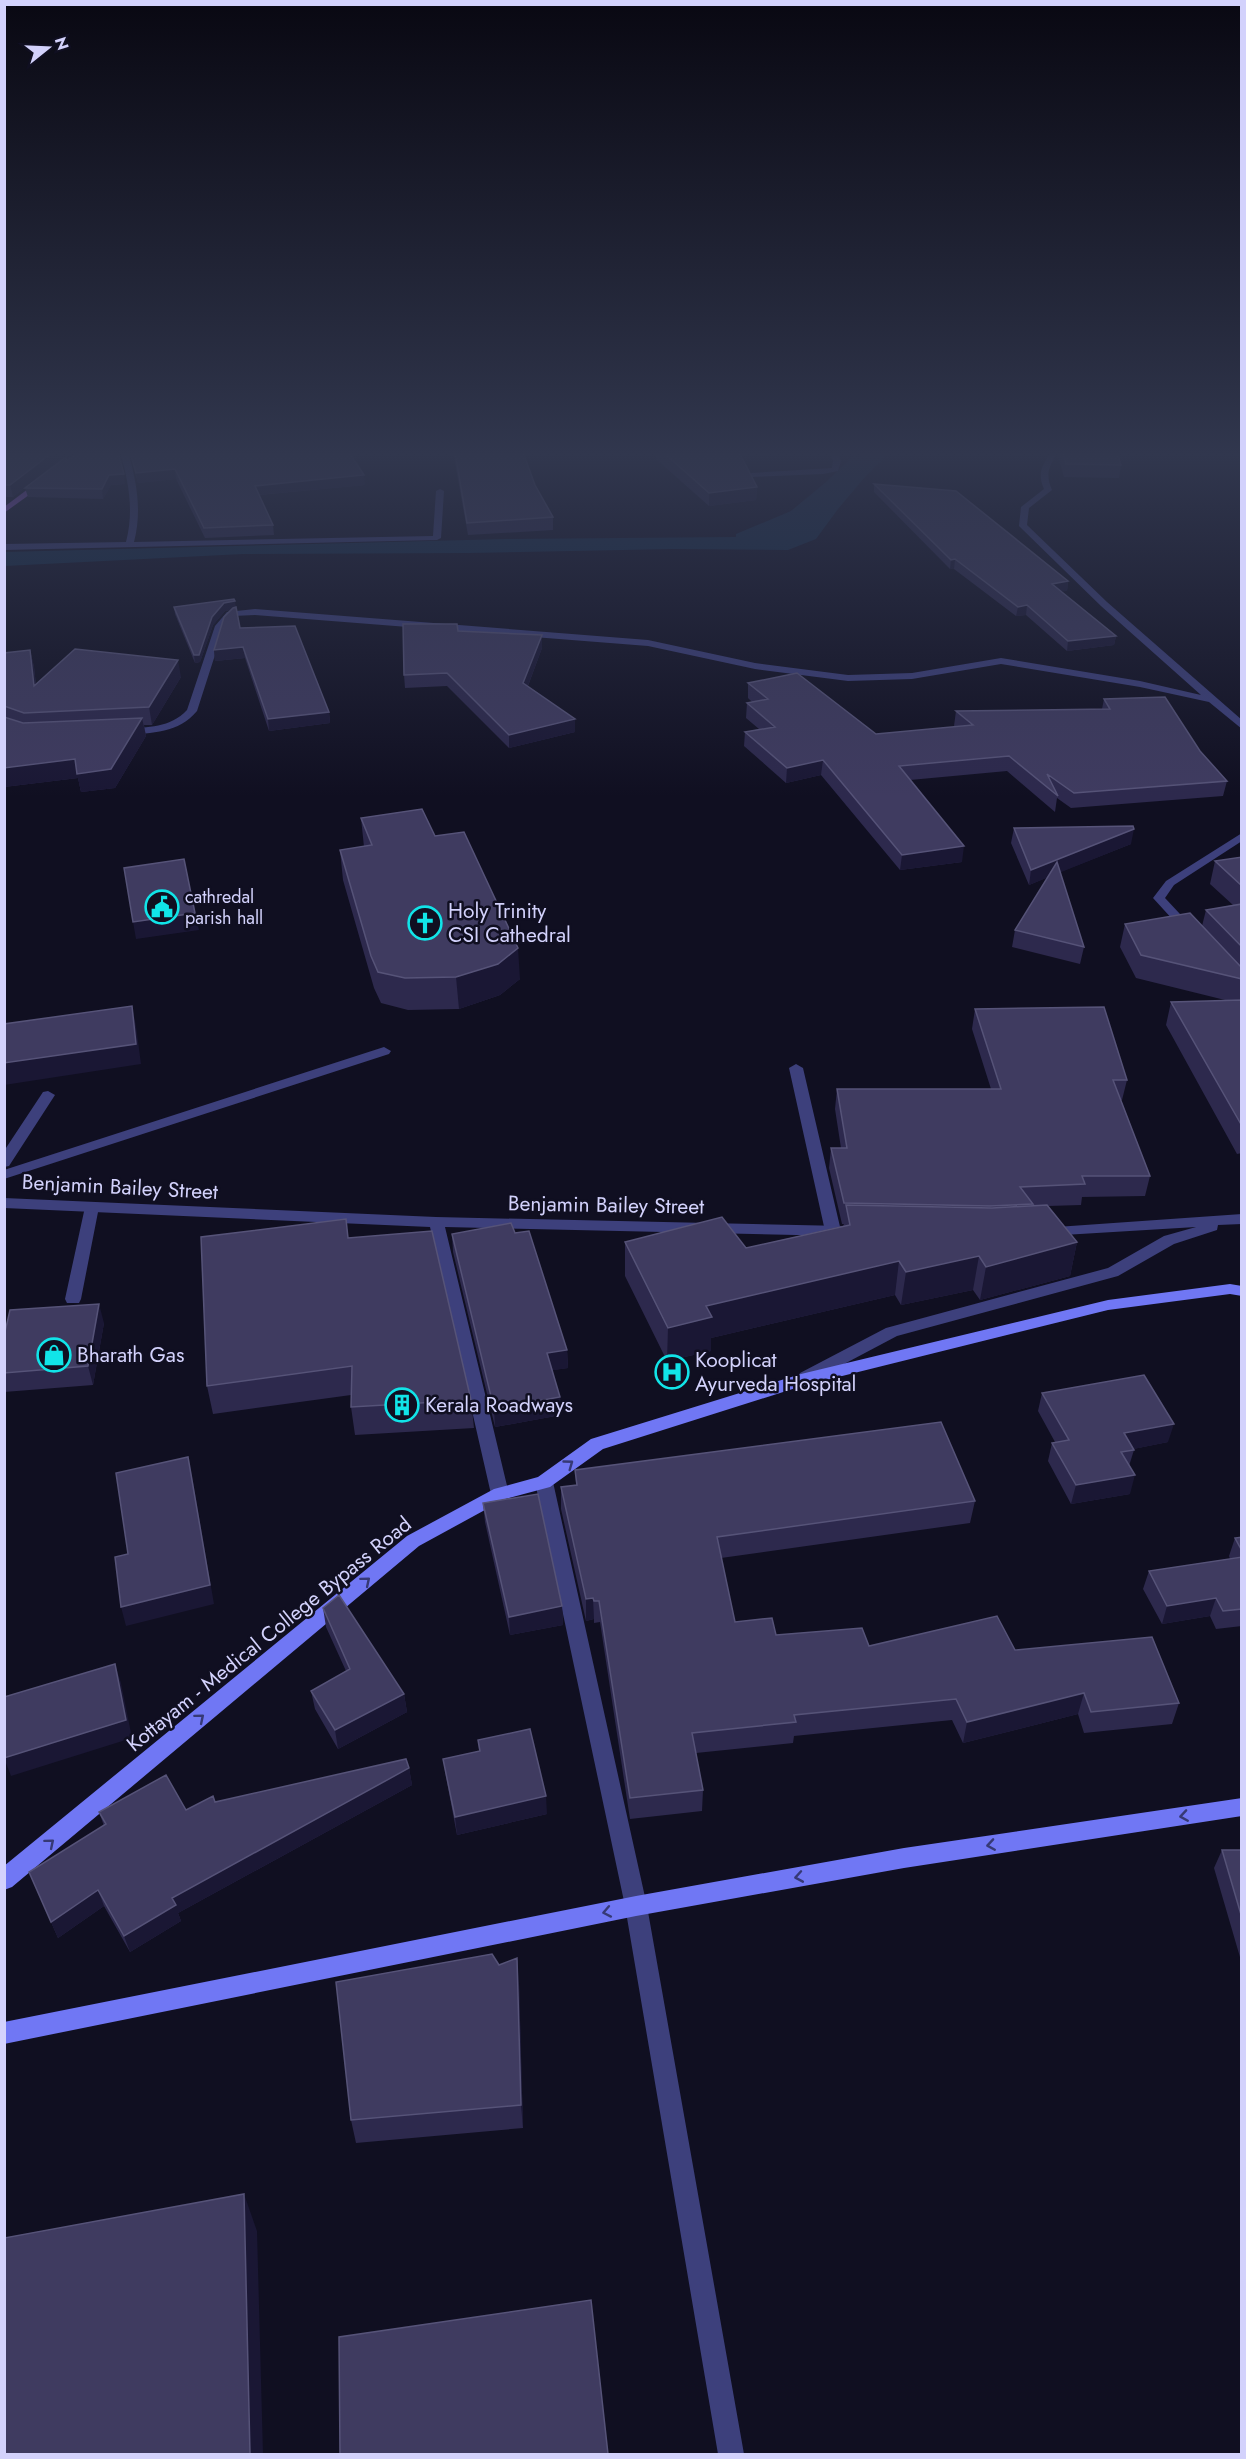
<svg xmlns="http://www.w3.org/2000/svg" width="1246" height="2459" font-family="Jost,sans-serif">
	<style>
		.water { fill: #122b46 }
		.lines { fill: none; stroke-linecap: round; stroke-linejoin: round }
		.canal { fill: #122b46; fill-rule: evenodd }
		.lane { fill: #3d407c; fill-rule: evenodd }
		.street { fill: #3d407c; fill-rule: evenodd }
		.secondary { fill: #7077f4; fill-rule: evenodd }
		.primary { fill: #b161f3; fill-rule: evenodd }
		.wall { fill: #2d294d }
		.shaded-wall { fill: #1a1734 }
		.building { fill: #3f3b60; stroke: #565378; stroke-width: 1.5 }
		.oneway { stroke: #363975 }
		.labels { text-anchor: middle; stroke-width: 5; stroke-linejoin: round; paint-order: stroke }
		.far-poi-label { font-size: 18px; fill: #d3d2fc; stroke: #100f21; text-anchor: start }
		.poi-label { font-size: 21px; fill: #d3d2fc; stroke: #100f21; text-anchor: start }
		.street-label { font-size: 21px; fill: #d3d2fc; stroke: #100f21 }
	</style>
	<rect width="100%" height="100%" fill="#100f21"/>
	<path class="water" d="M853,456L880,459L838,509L816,539L788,550L673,549L468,553L243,554L5,566L4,552L505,539L736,537V534L791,511L826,482Z"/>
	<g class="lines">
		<path class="canal" d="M864,452H890L834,508L825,511L816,508L812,503L816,498Z"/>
		<path class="lane" d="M796,1064L803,1068L841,1231L833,1236L825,1231L789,1068Z
			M48,1091L55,1095L9,1166L4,1167V1151L43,1092Z
			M92,1202L99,1207L81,1299L79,1303H67L65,1299L85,1207Z"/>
		<path class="street" d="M120,452H128C137,483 142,511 134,542L433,536L436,491L440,489L444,491L441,538L437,540L4,550V544L126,542C134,511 129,483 120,452Z
			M830,452H838L841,461L838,471L823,474L750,477L746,475L750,473L832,468L833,461Z
			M1051,452H1058C1049,466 1045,474 1052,490L1029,508L1027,525L1107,602L1242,720V729L1209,702L1140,687L1001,664L912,679L848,681L755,669L648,646L255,615L233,616L224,627L197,711C179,733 152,733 125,735L120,732L125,729C148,727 170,728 187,710L215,626L227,612L255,609L648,640L755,663L848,675L912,673L1001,658L1140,681L1201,695L1101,606L1019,526L1021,507L1044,489C1037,474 1042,465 1051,452Z
			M1242,833V841L1174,885L1165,898L1195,930L1193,933H1185L1153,898L1166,881Z
			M384,1047L391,1051L389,1054L4,1179V1170Z
			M4,1198L436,1217L843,1226L851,1231L843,1236L445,1227L509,1494L506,1499L500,1501L494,1499L491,1494L430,1227L4,1208Z
			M1242,1214V1224L1218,1225L1217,1230L1174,1244L1118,1276L897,1336L812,1381H800L798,1377L800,1373L886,1328L1108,1268L1164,1236L1196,1227L1047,1236L1039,1231L1042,1228Z
			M544,1475L550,1477L553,1482L647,1906L744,2454H718L625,1906L535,1482L538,1477Z"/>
		<path class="secondary" d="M1230,1284L1242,1286V1296L1230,1294L1108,1310L802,1386L603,1449L550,1487L505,1499L419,1546L12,1887L4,1890V1866L407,1536L494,1489L538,1477L591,1439L801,1374L1108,1300Z
			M1242,1798V1816L904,1868L636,1916L4,2044V2022L636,1896L904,1848Z"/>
		<path class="primary" d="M40,480L47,482L4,513V507Z"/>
	</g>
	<path class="wall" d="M4,452L65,456L13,497H4Z
		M129,452H349L365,485L259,495L273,525L274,535L205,538L176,479L138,483Z
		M453,452H523L535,485L553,517V530L468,535Z
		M656,452H739L757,487L756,500L709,506L656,459Z
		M1059,452H1117L1121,465L1119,478L1064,477L1058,456Z
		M66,461L125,484L111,485L103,499L28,497L25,488Z
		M874,484L1068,581L1067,591H1061L1116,636L1114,645L1067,651L1026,615L1016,616L954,569H950L874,492Z
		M174,607H235L240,628L329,712L330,723L269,731L245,658L215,661L214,650L231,610L225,611L213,625L200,662L195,663L175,614Z
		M458,631L542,635V648L528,686L575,719V732L509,748L447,686L405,688L404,675Z
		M30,650L34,667L36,685L181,677L152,725H144L146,736L115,788L81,792L78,778L4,787V653Z
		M748,683L876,734L955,727L954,726L956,711L1102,709L1104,699L1200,751L1227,781L1223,796L1071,808L1057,798L1055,812L1007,771L910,780L962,862L900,870L821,775L786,783L744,746L745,732L759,729L746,718L747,703L752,702L748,698Z
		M361,818L435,836L520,979L500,995L459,1009L408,1010L381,1003L374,988L343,880L340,850L364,847Z
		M1014,828L1131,844L1060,872L1084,947L1080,964L1012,947L1015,930L1048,877L1029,885L1011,843Z
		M1242,857V1153L1237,1154L1166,1025L1171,1002L1229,1001L1136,978L1120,947L1125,924L1202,926L1206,910L1233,905L1210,884L1215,861Z
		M975,1009L1127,1080L1122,1100H1121L1150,1176L1145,1196L1082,1197L1081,1205L1048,1206L1077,1242L1070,1276L980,1300L973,1290L901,1305L895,1295L711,1338V1351L667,1361L625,1276V1242L746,1248L843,1226L844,1224H842L829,1168L831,1148H841L835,1109L837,1089H991L972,1029Z
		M515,1233L567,1350L568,1368L552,1370L560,1397L561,1415L495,1427L453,1252L452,1234Z
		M349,1238L471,1400L474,1428L355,1435L351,1407V1395L213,1414L207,1386Z
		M104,1323L93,1385L4,1392V1336Z
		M1042,1393L1168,1442L1133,1449L1134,1450L1129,1466L1130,1494L1071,1504L1048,1461L1052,1443L1055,1442L1038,1411Z
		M575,1470L975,1501L970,1523L721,1558L735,1622L776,1635L869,1646L1015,1650L1179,1703L1172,1724L1084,1733L1078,1714L963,1743L952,1720L794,1736L793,1743L696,1753L703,1790L702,1811L630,1819L600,1622L594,1623V1619L586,1621L561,1509V1487L576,1485Z
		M483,1503L562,1606L563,1625L510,1635L485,1522Z
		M1242,1537V1626L1216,1629L1210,1616L1162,1624L1143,1589L1149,1571L1230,1559L1229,1556L1235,1538Z
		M323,1608L404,1694L407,1712L338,1749L315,1709L311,1691L346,1671L326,1627Z
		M478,1740L547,1814L457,1835L446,1777L443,1759L479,1751Z
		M409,1768L412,1785L178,1913L181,1921L130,1952L104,1906L58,1938L29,1872L104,1826L99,1812L186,1810L215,1802Z
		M1222,1850H1242V1964L1214,1868Z
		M499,1965L519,1983L523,2128L356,2143L351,2120Z"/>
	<path class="shaded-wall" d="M53,452H65V456L13,497L10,485Z
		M175,469L176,479L138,483L136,473Z
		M124,474L125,484L111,485L103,499L102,489L109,475Z
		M364,475L365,485L256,495L255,486Z
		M757,487L756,500L709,506V493Z
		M955,559L954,569H950L951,560Z
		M1068,581L1067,591L1050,593L1052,584Z
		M235,601L236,609L225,611L213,625L200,662L195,663L194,655L212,617L224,603Z
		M1027,605L1026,615L1016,616L1018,607Z
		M542,635V648L524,696L523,683Z
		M1116,636L1114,645L1067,651L1068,641Z
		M243,647L245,658L215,661L214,650Z
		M30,650L34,667L38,704L34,686Z
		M178,660L181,677L152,725L149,707Z
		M329,712L330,723L269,731L268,719Z
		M142,718L146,736L115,788L81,792L78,778L4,787V768Z
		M575,719V732L509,748V735Z
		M823,760L821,775L786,783L787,768Z
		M1134,829L1131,844L1029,885L1031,870Z
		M964,846L962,862L900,870L902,855Z
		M195,913L199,930L136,939L133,922Z
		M518,948L520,979L500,995L459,1009L456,977Z
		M132,1006L136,1026L141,1064L4,1085V1063Z
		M1077,1242L1070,1276L980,1300L986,1267Z
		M979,1256L973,1290L901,1305L906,1272Z
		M899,1261L895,1295L711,1338V1351L667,1361L668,1328L706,1306Z
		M99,1304L104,1323L93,1385L88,1366Z
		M567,1350L568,1368L548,1371L547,1353Z
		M560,1397L561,1415L495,1427L494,1409Z
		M1174,1424L1168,1442L1119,1452L1124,1433Z
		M188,1457L192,1476L214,1604L126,1626L121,1607Z
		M1135,1475L1130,1494L1071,1504L1076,1485Z
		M593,1598L594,1619L586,1621V1599Z
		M1216,1598L1210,1616L1162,1624L1167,1606Z
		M562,1606L563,1625L510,1635L509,1617Z
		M115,1664L121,1683L132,1738L11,1776L4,1758Z
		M1084,1693L1078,1714L963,1743L967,1722Z
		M404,1694L407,1712L338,1749L335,1730Z
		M409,1768L412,1785L178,1913L181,1921L130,1952L124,1936L172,1898Z
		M546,1796L547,1814L457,1835L455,1817Z
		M98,1890L104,1906L58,1938L51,1922Z
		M517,1958L519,1983L523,2128L521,2105Z
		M244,2194L257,2231L263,2454H250Z"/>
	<path class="building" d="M4,452H53L10,485H4Z
		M79,452H118L124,474L109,475L102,489L25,488L66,457V461Z
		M130,452H349L364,475L255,486L273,525L204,528L175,469L136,473Z
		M455,452H523L535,485L553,517L467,523Z
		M663,452H739L757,487L709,493Z
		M1063,452H1117L1121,465L1066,464Z
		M874,484L956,491L1068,581L1052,584L1116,636L1068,641L1027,605L1018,607L955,559L951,560Z
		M234,599L235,601L224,603L212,617L199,655H194L174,607Z
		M236,607L240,628L295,626L329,712L268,719L243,647L214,650L224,617L233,608Z
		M403,624H457L458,631L542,635L523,683L575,719L509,735L447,673L404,675Z
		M75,649L178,660L149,707L24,713L4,706V653L30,650L34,686Z
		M797,673L876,734L973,725L956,711L1110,709L1104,699L1165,697L1200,751L1227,781L1074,793L1047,774L1058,796L1009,756L899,766L964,846L902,855L823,760L787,768L745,732L775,727L747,703L768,699L748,683Z
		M4,717L23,723L142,718L111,769L77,774L75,759L4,768Z
		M422,809L435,836L464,832L518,948L498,964L456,977L405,978L378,972L371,956L340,850L372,845L361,818Z
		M1133,826L1134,829L1031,870L1014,828Z
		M1242,857V886L1215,861Z
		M184,859L195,913L133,922L124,868Z
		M1057,862L1084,947L1015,930Z
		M1242,904V947L1206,910Z
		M1190,913L1242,968V979L1141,955L1125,924Z
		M1242,1000V1126L1171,1002Z
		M132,1006L136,1044L4,1063V1024Z
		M1104,1007L1127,1080H1113L1150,1176H1082L1085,1184L1020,1187L1033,1204L990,1206L844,1203L831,1148H847L837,1089H1001L975,1009Z
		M846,1205L992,1208L1047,1205L1077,1242L986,1267L979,1256L906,1272L899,1261L706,1306L712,1317L668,1328L625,1242L722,1217L746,1248L850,1225Z
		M346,1219L348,1238L432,1231L471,1400L351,1407L352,1366L207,1386L201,1237Z
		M511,1223L515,1233L529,1231L567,1350L547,1353L560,1397L494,1409L452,1234Z
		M99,1304L88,1366L4,1373V1336L10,1310Z
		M1144,1375L1174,1424L1124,1433L1134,1450L1121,1452L1135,1475L1076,1485L1052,1443L1069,1440L1042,1393Z
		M941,1422L975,1501L717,1537L735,1622L772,1618L776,1635L862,1628L869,1646L997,1616L1015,1650L1152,1637L1179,1703L1091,1712L1084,1693L967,1722L956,1699L794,1715L796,1722L692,1733L703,1790L630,1798L599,1601H594L593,1598L586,1599L561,1487L577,1485L575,1470Z
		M188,1457L210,1585L121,1607L115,1557L128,1554L116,1473Z
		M538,1494L562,1606L509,1617L483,1503Z
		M1242,1537V1551L1235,1538Z
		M1242,1557V1609L1223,1611L1216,1598L1167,1606L1149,1571Z
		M339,1595L404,1694L335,1730L311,1691L350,1669L323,1608Z
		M115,1664L126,1720L4,1758V1697Z
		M530,1729L546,1796L455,1817L443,1759L480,1751L478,1740Z
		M406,1759L409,1768L172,1898L176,1905L124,1936L98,1890L51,1922L29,1872L106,1824L99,1812L166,1775L186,1810L213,1796L215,1802Z
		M1222,1850H1242V1918Z
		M492,1954L499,1965L517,1958L521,2105L351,2120L336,1982Z
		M244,2194L250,2454H4V2238Z
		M591,2300L608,2454H340L339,2337Z"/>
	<defs><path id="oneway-chevron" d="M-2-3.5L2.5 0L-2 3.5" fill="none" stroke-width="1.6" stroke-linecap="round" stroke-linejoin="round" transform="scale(1.5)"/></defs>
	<g class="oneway">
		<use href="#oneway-chevron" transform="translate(569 1464) rotate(-36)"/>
		<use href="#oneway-chevron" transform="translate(366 1581) rotate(-40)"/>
		<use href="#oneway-chevron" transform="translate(200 1718) rotate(-40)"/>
		<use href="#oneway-chevron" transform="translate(1184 1816) rotate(171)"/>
		<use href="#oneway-chevron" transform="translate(50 1843) rotate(-40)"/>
		<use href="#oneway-chevron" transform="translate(991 1845) rotate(171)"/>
		<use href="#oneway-chevron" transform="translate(799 1877) rotate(170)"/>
		<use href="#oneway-chevron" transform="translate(607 1912) rotate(169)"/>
	</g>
	<linearGradient id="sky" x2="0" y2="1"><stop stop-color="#090812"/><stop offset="0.57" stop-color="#31374e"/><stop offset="1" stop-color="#31374e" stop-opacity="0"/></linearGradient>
	<rect width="1246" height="797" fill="url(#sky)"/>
	<defs>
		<symbol id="civic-ring" viewBox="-11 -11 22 22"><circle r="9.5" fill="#100f21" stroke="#11e4e8" stroke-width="1.5"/><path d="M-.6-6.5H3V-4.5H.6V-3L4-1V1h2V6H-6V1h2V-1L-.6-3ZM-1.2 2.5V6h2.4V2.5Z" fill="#11e4e8"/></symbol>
		<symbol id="church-ring" viewBox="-11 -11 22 22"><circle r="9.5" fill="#100f21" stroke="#11e4e8" stroke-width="1.5"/><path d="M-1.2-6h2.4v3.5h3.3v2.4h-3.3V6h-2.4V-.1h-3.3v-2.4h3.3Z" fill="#11e4e8"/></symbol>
		<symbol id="shop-ring" viewBox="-11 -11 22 22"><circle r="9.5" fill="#100f21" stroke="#11e4e8" stroke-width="1.5"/><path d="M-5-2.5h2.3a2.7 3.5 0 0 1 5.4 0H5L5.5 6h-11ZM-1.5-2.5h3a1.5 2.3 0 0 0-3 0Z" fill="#11e4e8"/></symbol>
		<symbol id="hospital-ring" viewBox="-11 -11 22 22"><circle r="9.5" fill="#100f21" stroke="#11e4e8" stroke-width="1.5"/><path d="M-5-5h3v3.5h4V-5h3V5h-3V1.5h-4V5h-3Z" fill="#11e4e8"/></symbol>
		<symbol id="building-ring" viewBox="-11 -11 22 22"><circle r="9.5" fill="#100f21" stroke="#11e4e8" stroke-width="1.5"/><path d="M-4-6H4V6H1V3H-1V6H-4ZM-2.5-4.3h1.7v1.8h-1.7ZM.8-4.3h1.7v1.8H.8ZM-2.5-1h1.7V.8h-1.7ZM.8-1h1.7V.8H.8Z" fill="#11e4e8"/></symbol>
	</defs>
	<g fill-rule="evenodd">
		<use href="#civic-ring" x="143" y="888" width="38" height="38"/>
		<use href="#church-ring" x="406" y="904" width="38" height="38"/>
		<use href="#shop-ring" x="35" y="1336" width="38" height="38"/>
		<use href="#hospital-ring" x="653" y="1353" width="38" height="38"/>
		<use href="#building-ring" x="383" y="1386" width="38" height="38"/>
	</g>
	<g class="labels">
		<g class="far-poi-label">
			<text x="185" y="903">cathredal<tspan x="185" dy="21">parish hall</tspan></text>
		</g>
		<g class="poi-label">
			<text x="448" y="918">Holy Trinity<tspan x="448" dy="24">CSI Cathedral</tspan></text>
			<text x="77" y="1362">Bharath Gas</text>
			<text x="695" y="1367">Kooplicat<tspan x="695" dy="24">Ayurveda Hospital</tspan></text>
			<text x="425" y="1412">Kerala Roadways</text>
		</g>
		<g class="street-label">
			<text transform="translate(120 1187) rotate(3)" y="7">Benjamin Bailey Street</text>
			<text transform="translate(606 1205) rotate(1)" y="7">Benjamin Bailey Street</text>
			<text transform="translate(269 1634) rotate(-39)" y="7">Kottayam - Medical College Bypass Road</text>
		</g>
	</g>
	<rect width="1246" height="2459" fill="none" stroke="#d3d2fc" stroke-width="12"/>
	<g transform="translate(48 48) rotate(72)" stroke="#100f21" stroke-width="4.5" paint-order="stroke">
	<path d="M0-4.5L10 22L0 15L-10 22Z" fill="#d3d2fc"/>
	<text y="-9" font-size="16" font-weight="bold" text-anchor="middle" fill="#d3d2fc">N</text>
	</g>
</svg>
